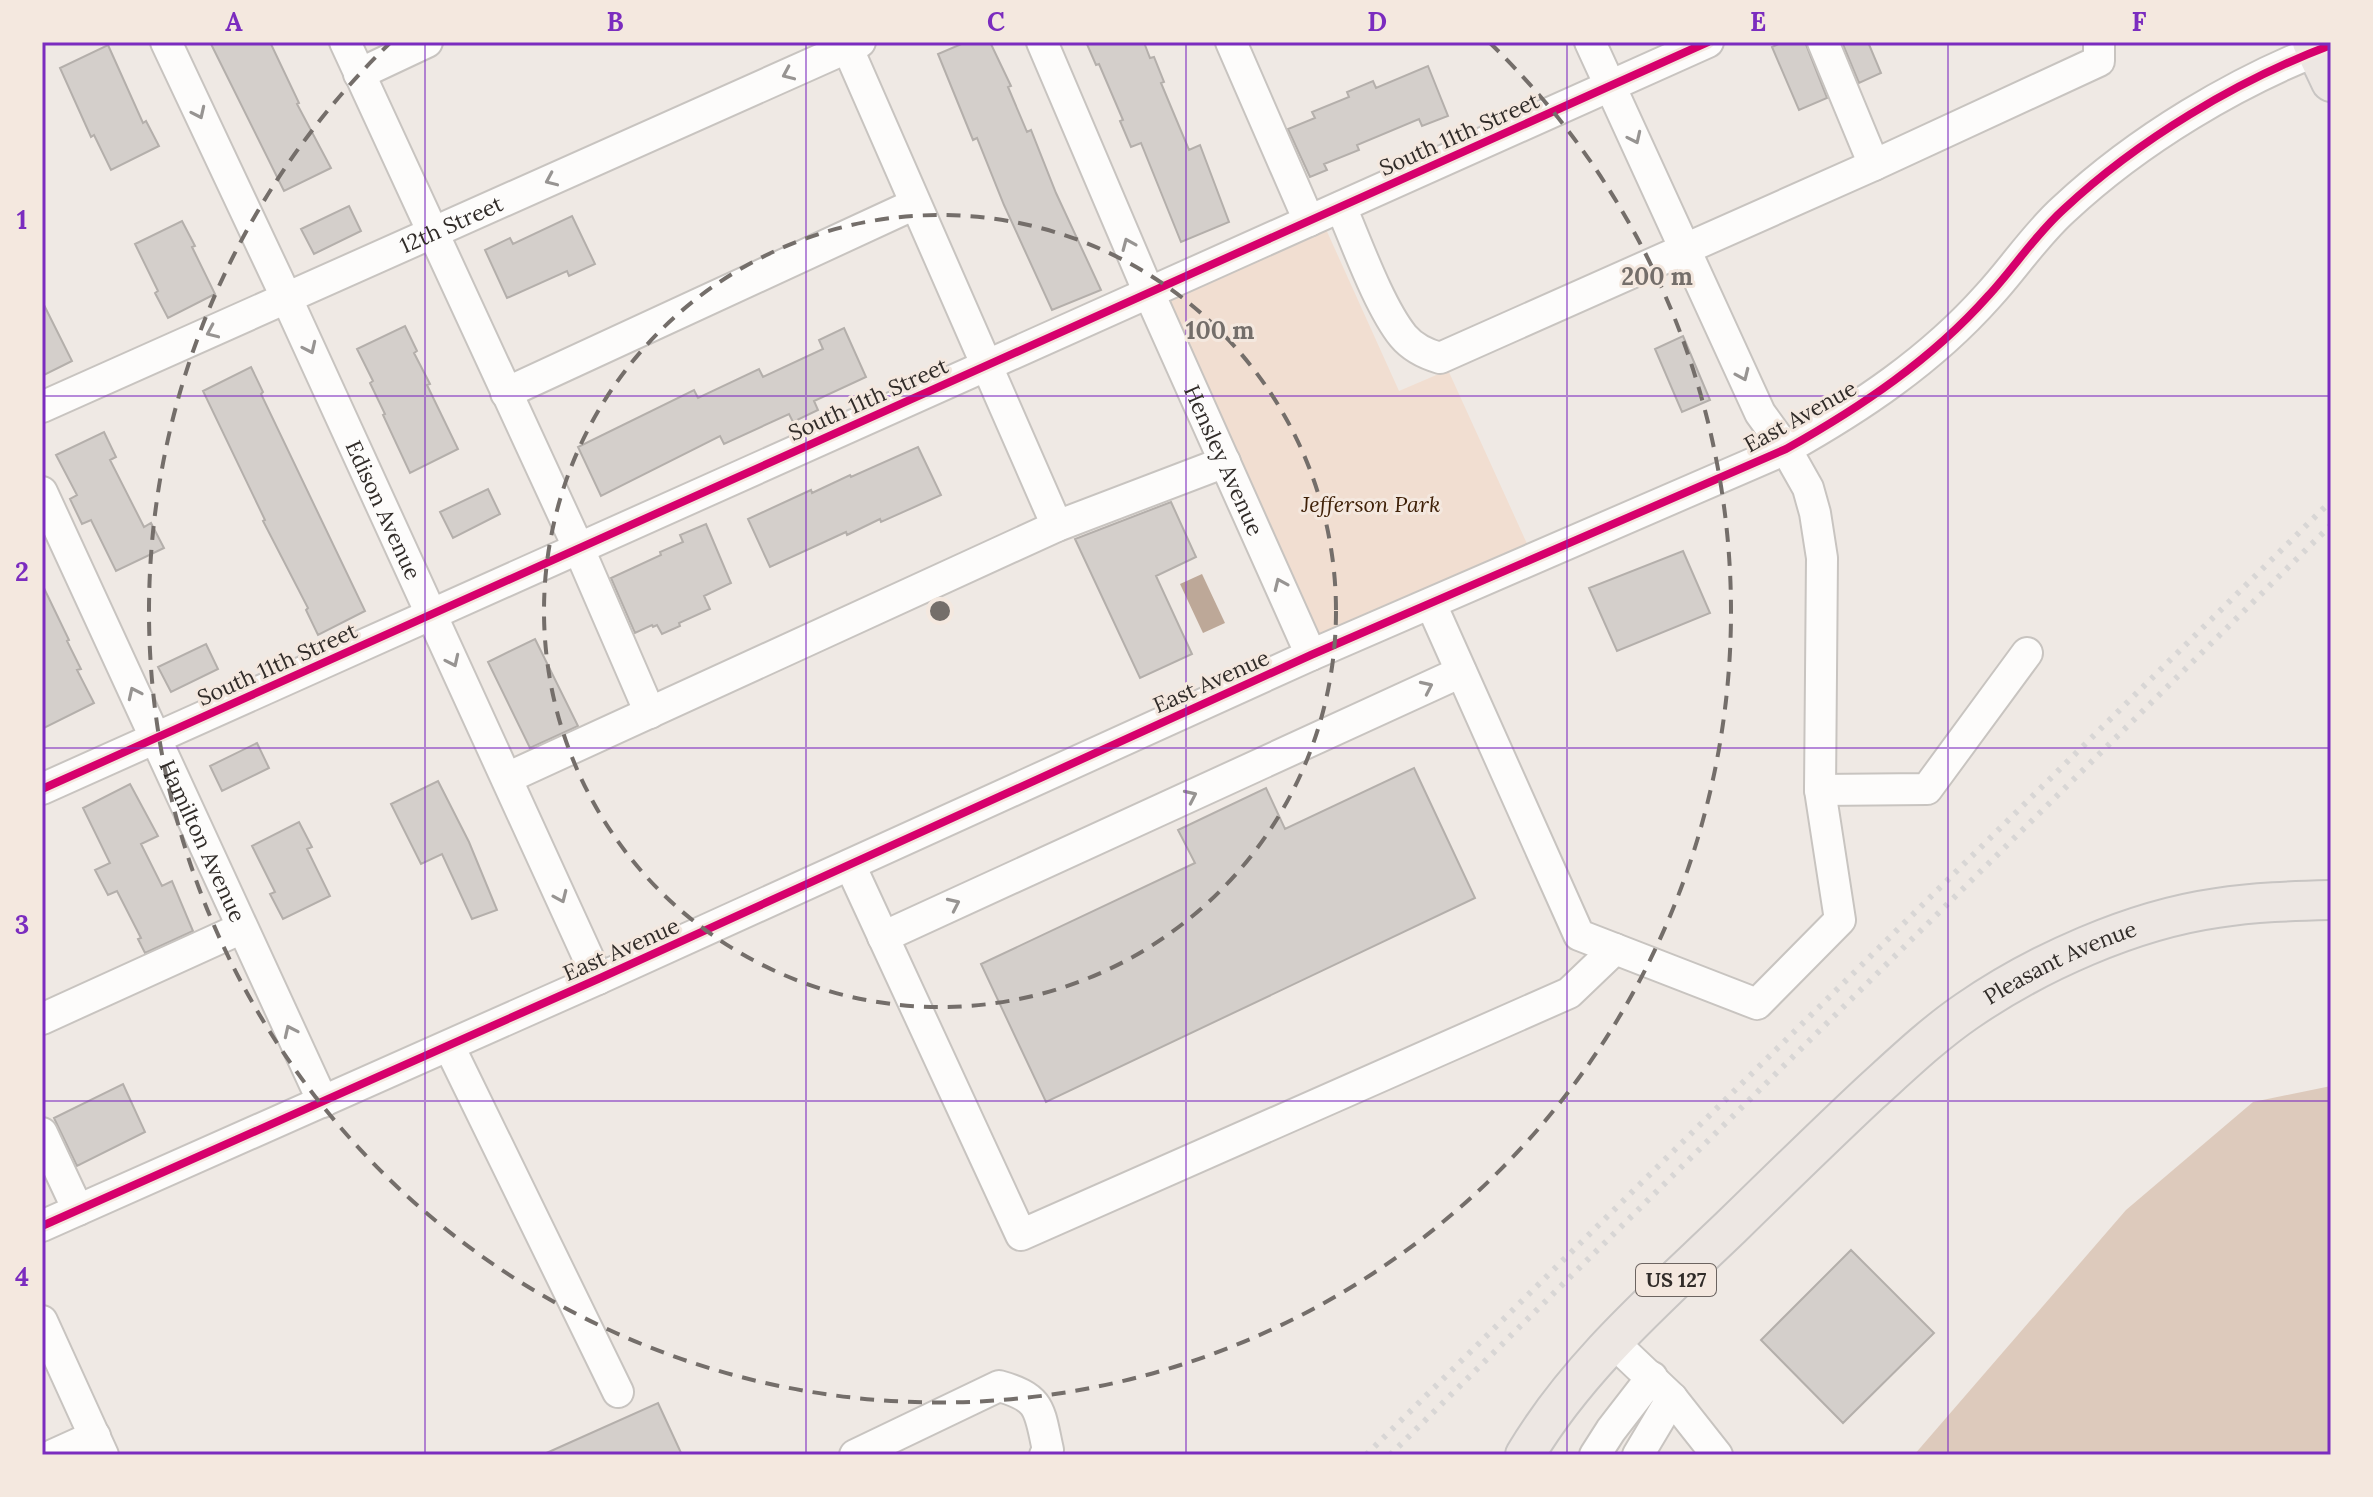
<svg xmlns="http://www.w3.org/2000/svg" width="2373" height="1497" font-family="Lora,serif">
	<style>
		.green { fill: #f1ded1 }
		.forest { fill: #ddcabc }
		.water { fill: #bda898 }
		.building { fill: #d4cfcb; stroke: #b4afab; stroke-width: 2 }
		.lines { fill: none; stroke-linecap: round; stroke-linejoin: round }
		.minor-casing { stroke: #c8c4c0; stroke-width: 34 }
		.major-casing { stroke: #c8c5c3; stroke-width: 42 }
		.minor { stroke: #fdfcfb; stroke-width: 30 }
		.major { stroke: #ede7e3; stroke-width: 38 }
		.rail { stroke: #d8d6d5; stroke-width: 6; stroke-dasharray: 4 8; stroke-linecap: butt }
		.cycleway-casing { stroke: #f4e8df; stroke-width: 13 }
		.cycleway { stroke: #d6006c; stroke-width: 8 }
		.oneway { stroke: #979492 }
		.grid { fill: none; stroke: #7b2cbf; stroke-width: 2; stroke-opacity: 0.55 }
		.ring { fill: none; stroke: #746e6a; stroke-width: 4; stroke-dasharray: 14 10 }
		.labels { text-anchor: middle; stroke-width: 6; stroke-linejoin: round; paint-order: stroke }
		.shield { fill: #f4e8df; stroke: #6c6460; stroke-width: 2 }
		.shield-label { font-size: 20px; font-weight: bold; fill: #312c29 }
		.street-label { font-size: 22px; fill: #312c29; stroke: #f4e8df }
		.park-label { font-size: 22px; font-style: italic; fill: #3f2007; stroke: #f4e8df }
		.centre { fill: #746e6a; stroke: #f4e8df; stroke-width: 4 }
		.ring-label { font-size: 24px; text-anchor: middle; font-weight: bold; fill: #746e6a; stroke: #f4e8df; stroke-width: 6; stroke-linejoin: round; paint-order: stroke }
		.neatline { fill: none; stroke: #7b2cbf; stroke-width: 3 }
		.grid-label { font-size: 26px; text-anchor: middle; font-weight: bold; fill: #7b2cbf }
	</style>
	<rect width="100%" height="100%" fill="#efe9e4"/>
	<path class="green" d="M1320,216L1399,391L1448,370L1534,559L1311,655L1149,293Z"/>
	<path class="forest" d="M2331,1086V1455H1914L2126,1210L2253,1102Z"/>
	<path class="water" d="M1202,574L1225,623L1203,633L1180,584Z"/>
	<path class="building" d="M210,42H270L299,103L297,104L331,168L284,191Z
		M966,42H990L1011,86L1008,87L1027,132L1031,130L1056,193L1101,290L1052,310L1004,205L977,138L973,140L938,54Z
		M1086,42H1150L1145,45L1150,58L1154,57L1164,82L1161,83L1189,150L1200,145L1229,222L1181,242L1141,143L1131,147L1120,121L1123,120L1099,64L1096,65Z
		M1783,42H1805L1827,98L1799,110L1772,47Z
		M1842,42H1868L1881,73L1859,83Z
		M108,45L143,123L146,121L159,146L111,170L94,135L91,137L60,68Z
		M1428,66L1448,116L1422,126L1419,119L1357,145L1359,150L1324,164L1327,170L1310,177L1288,129L1315,118L1312,112L1349,97L1347,92L1373,81L1376,88Z
		M349,206L361,231L314,254L301,229Z
		M572,216L595,264L569,276L567,271L507,298L485,250L510,238L513,244Z
		M182,221L195,246L192,247L215,294L168,318L155,293L158,291L135,244Z
		M42,301L72,361L42,376Z
		M405,326L417,351L414,353L430,384L427,385L458,449L410,473L383,415L385,414L370,383L373,381L357,349Z
		M844,328L866,377L814,401L818,410L793,422L789,414L724,444L720,436L601,496L578,447L694,390L698,398L759,369L763,377L823,349L819,340Z
		M1683,336L1710,400L1682,412L1655,349Z
		M251,367L263,392L261,394L365,611L318,635L306,610L308,608L263,521L265,520L203,391Z
		M104,432L116,457L110,460L144,527L151,523L164,548L116,571L91,520L82,524L70,499L77,495L56,455Z
		M918,447L941,495L881,522L880,519L847,535L846,532L770,567L748,519L811,490L812,493L850,475L851,477Z
		M488,489L500,514L453,538L440,512Z
		M1171,502L1196,557L1156,576L1192,654L1140,678L1075,539Z
		M706,524L731,583L704,596L710,609L679,623L680,626L662,634L657,625L653,627L652,625L635,633L611,578L661,555L660,552L683,542L680,535Z
		M1683,551L1710,613L1617,651L1589,588Z
		M42,584L69,640L67,641L81,669L77,670L94,703L42,729Z
		M535,639L578,726L530,748L488,662Z
		M206,644L218,669L171,692L158,667Z
		M257,743L269,768L222,791L210,766Z
		M1414,768L1475,898L1046,1102L981,964L1195,863L1178,830L1266,788L1285,829Z
		M438,781L469,842L497,910L472,919L442,854L421,864L391,804Z
		M130,784L158,836L141,844L162,886L172,881L193,931L145,953L138,939L141,938L117,891L108,895L95,870L110,863L83,808Z
		M299,822L312,847L307,849L330,896L283,919L270,894L275,892L252,846Z
		M123,1084L145,1132L77,1166L54,1118Z
		M1851,1250L1934,1333L1843,1423L1761,1340Z
		M658,1403L682,1455H542Z"/>
	<g class="lines">
		<defs>
			<g id="minor">
				<path id="s1" d="M166,42L287,299L598,979"/>
				<path d="M345,42L579,549L650,713"/>
				<path d="M845,42L1057,526"/>
				<path id="s2" d="M1042,42L1149,293L1311,655"/>
				<path d="M1231,42L1309,221"/>
				<path d="M1823,42L1874,165"/>
				<path d="M359,74L427,42"/>
				<path d="M1341,207C1357,244 1379,306 1403,336C1413,348 1426,354 1440,358L1874,165L2099,61V42"/>
				<path d="M506,393L915,204"/>
				<path id="s3" d="M42,407L860,42"/>
				<path id="s4" d="M42,492L323,1102"/>
				<path d="M1431,604L1579,935L1757,1004L1840,920L1820,790L1822,558L1815,513L1808,488L1786,449L1760,413L1590,42"/>
				<path d="M507,778L1057,526L1225,462"/>
				<path d="M42,789L1708,42"/>
				<path d="M1820,790L1927,789L2027,653"/>
				<path d="M850,865L1021,1235L1569,993L1615,949"/>
				<path d="M883,937L1461,672"/>
				<path d="M42,1019L242,928"/>
				<path d="M449,1046L618,1392"/>
				<path d="M42,1133L78,1210"/>
				<path d="M42,1226L598,979L1311,655L1786,449C1861,407 1931,360 1988,296C2014,268 2035,235 2064,209C2138,140 2236,81 2331,45"/>
				<path d="M42,1321L103,1455"/>
				<path d="M1613,1342L1672,1398L1717,1455"/>
				<path d="M53,1455L95,1436"/>
				<path d="M855,1455L999,1386C1042,1398 1039,1410 1048,1450L1045,1455"/>
				<path d="M1595,1455L1611,1430L1652,1377"/>
				<path d="M1638,1455L1672,1398"/>
			</g>
			<g id="major">
				<path d="M2312,42L2331,82"/>
				<path id="s5" d="M1525,1455C1578,1366 1657,1298 1731,1227C1777,1182 1823,1137 1870,1093C1901,1065 1932,1035 1967,1011C2037,963 2132,920 2217,908C2255,902 2292,901 2331,900"/>
			</g>
		</defs>
		<use href="#minor" class="minor-casing"/>
		<use href="#major" class="major-casing"/>
		<use href="#minor" class="minor"/>
		<use href="#major" class="major"/>
		<path class="rail" d="M1366,1455L2331,501
			M1390,1455L2331,525"/>
		<defs>
			<path id="cycleway" d="M42,789L1708,42
				M42,1226L598,979L1311,655L1786,449C1861,407 1931,360 1988,296C2014,268 2035,235 2064,209C2138,140 2236,81 2331,45"/>
		</defs>
		<use href="#cycleway" class="cycleway-casing"/>
		<use href="#cycleway" class="cycleway"/>
	</g>
	<defs><path id="oneway-chevron" d="M-2-3.5L2.5 0L-2 3.5" fill="none" stroke-width="1.6" stroke-linecap="round" stroke-linejoin="round" transform="scale(2)"/></defs>
	<g class="oneway">
		<use href="#oneway-chevron" transform="translate(788 74) rotate(156)"/>
		<use href="#oneway-chevron" transform="translate(199 113) rotate(65)"/>
		<use href="#oneway-chevron" transform="translate(1635 138) rotate(65)"/>
		<use href="#oneway-chevron" transform="translate(551 180) rotate(156)"/>
		<use href="#oneway-chevron" transform="translate(1128 244) rotate(-113)"/>
		<use href="#oneway-chevron" transform="translate(212 332) rotate(156)"/>
		<use href="#oneway-chevron" transform="translate(310 348) rotate(65)"/>
		<use href="#oneway-chevron" transform="translate(1743 375) rotate(66)"/>
		<use href="#oneway-chevron" transform="translate(1280 584) rotate(-114)"/>
		<use href="#oneway-chevron" transform="translate(453 661) rotate(65)"/>
		<use href="#oneway-chevron" transform="translate(1427 687) rotate(-25)"/>
		<use href="#oneway-chevron" transform="translate(134 693) rotate(-115)"/>
		<use href="#oneway-chevron" transform="translate(1191 796) rotate(-25)"/>
		<use href="#oneway-chevron" transform="translate(561 897) rotate(66)"/>
		<use href="#oneway-chevron" transform="translate(954 904) rotate(-25)"/>
		<use href="#oneway-chevron" transform="translate(290 1031) rotate(-115)"/>
	</g>
	<path class="grid" d="M425,42V1455M806,42V1455M1186,42V1455M1567,42V1455M1948,42V1455M42,396H2331M42,748H2331M42,1101H2331"/>
	<g class="ring">
		<circle cx="940" cy="611" r="396"/>
		<path d="M1489 42A791 791 0 1 1 391 42"/>
	</g>
	<g class="labels">
		<rect class="shield" x="1636" y="1264" width="80" height="32" rx="6"/>
		<g class="shield-label">
			<text x="1676" y="1287">US 127</text>
		</g>
		<g class="street-label">
			<text transform="translate(1459 134) rotate(-24)" y="8">South 11th Street</text>
			<text dy="8" stroke="none"><textPath href="#s3" startOffset="448">12th Street</textPath></text>
			<text transform="translate(868 399) rotate(-24)" y="8">South 11th Street</text>
			<text transform="translate(1800 416) rotate(-29)" y="8">East Avenue</text>
			<text dy="8" stroke="none"><textPath href="#s2" startOffset="456">Hensley Avenue</textPath></text>
			<text dy="8" stroke="none"><textPath href="#s1" startOffset="516">Edison Avenue</textPath></text>
			<text transform="translate(277 664) rotate(-24)" y="8">South 11th Street</text>
			<text transform="translate(1211 681) rotate(-24)" y="8">East Avenue</text>
			<text dy="8" stroke="none"><textPath href="#s4" startOffset="384">Hamilton Avenue</textPath></text>
			<text transform="translate(621 949) rotate(-24)" y="8">East Avenue</text>
			<text dy="8" stroke="none"><textPath href="#s5" startOffset="734">Pleasant Avenue</textPath></text>
		</g>
		<g class="park-label">
			<text x="1371" y="512">Jefferson Park</text>
		</g>
	</g>
	<circle cx="940" cy="611" r="12" class="centre"/>
	<g class="ring-label">
		<text x="1657" y="285">200 m</text>
		<text x="1220" y="339">100 m</text>
	</g>
	<rect width="2373" height="1497" fill="none" stroke="#f4e8df" stroke-width="88"/>
	<rect x="44" y="44" width="2285" height="1409" class="neatline"/>
	<g class="grid-label">
		<text x="234" y="31">A</text>
		<text x="615" y="31">B</text>
		<text x="996" y="31">C</text>
		<text x="1377" y="31">D</text>
		<text x="1758" y="31">E</text>
		<text x="2139" y="31">F</text>
		<text x="22" y="229">1</text>
		<text x="22" y="581">2</text>
		<text x="22" y="934">3</text>
		<text x="22" y="1286">4</text>
	</g>
</svg>
